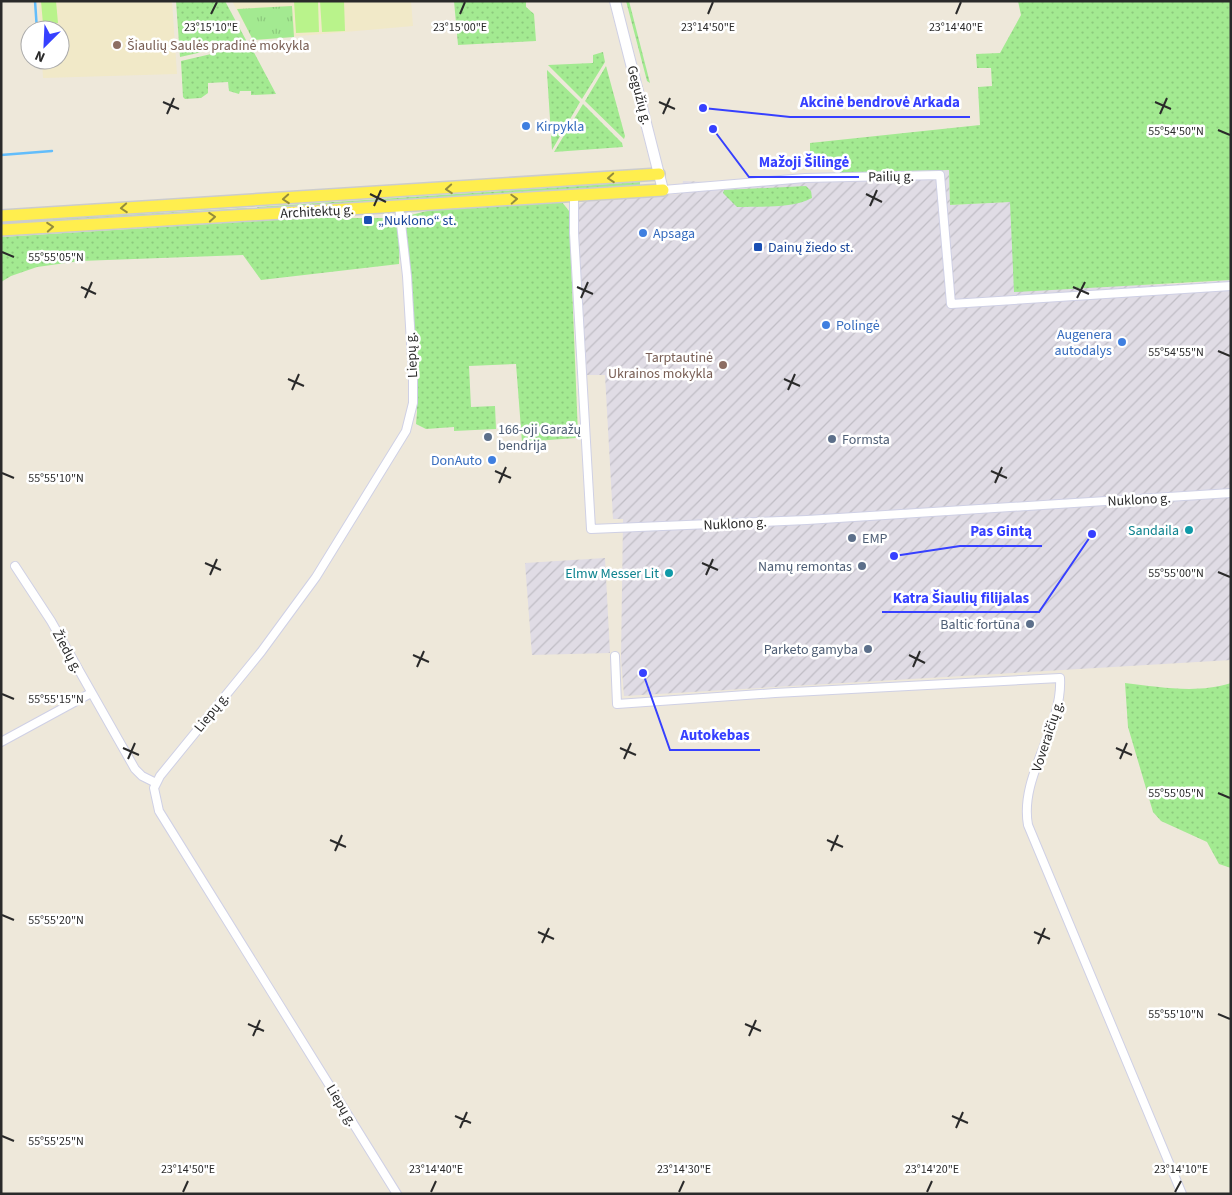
<svg xmlns="http://www.w3.org/2000/svg" width="1232" height="1195" font-family="'Source Sans 3',sans-serif">
	<style>
		.industrial { fill: url(#industrial-furrows) }
		.education { fill: #f1e9c8 }
		.grass { fill: url(#grass-dots) }
		.park { fill: url(#park-tufts) }
		.pitch { fill: #b9f38b }
		.lines { fill: none; stroke-linecap: round; stroke-linejoin: round }
		.stream { stroke: #62bdfb; stroke-width: 2.5 }
		.street-casing { stroke: #cfd0e5; stroke-width: 10 }
		.secondary-casing { stroke: #cfd0e5; stroke-width: 12 }
		.primary-casing { stroke: #ccc; stroke-width: 14 }
		.street { stroke: #fff; stroke-width: 8 }
		.secondary { stroke: #fff; stroke-width: 10 }
		.primary { stroke: #ffee4e; stroke-width: 11 }
		.oneway { stroke: #948c3c }
		.ticks { fill: none; stroke: #2a2a2a; stroke-width: 2 }
		.education-dot { fill: #8d6e63; stroke: #fff; stroke-width: 2 }
		.shop-dot { fill: #3f7fe0; stroke: #fff; stroke-width: 2 }
		.transit-dot { fill: #1a4fb4; stroke: #fff; stroke-width: 2 }
		.service-dot { fill: #5c6f8a; stroke: #fff; stroke-width: 2 }
		.culture-dot { fill: #0f9aa8; stroke: #fff; stroke-width: 2 }
		.labels { text-anchor: middle; stroke-width: 5; stroke-linejoin: round; paint-order: stroke }
		.education-label { font-size: 14px; fill: #785e54; stroke: #fff; text-anchor: start }
		.street-label { font-size: 14px; fill: #2a2a2a; stroke: #fff }
		.shop-label { font-size: 14px; fill: #366cbe; stroke: #fff; text-anchor: start }
		.transit-label { font-size: 14px; fill: #164399; stroke: #fff; text-anchor: start }
		.service-label { font-size: 14px; fill: #4e5e75; stroke: #fff; text-anchor: start }
		.culture-label { font-size: 14px; fill: #0d838f; stroke: #fff; text-anchor: end }
		.ticks-label { font-size: 12px; text-anchor: middle; fill: #2a2a2a; stroke: #fff; stroke-width: 5; stroke-linejoin: round; paint-order: stroke }
		.leader { fill: none; stroke: #3640ff; stroke-width: 2 }
		.callout-dot { fill: #3640ff; stroke: #fff; stroke-width: 2 }
		.callout-label { font-size: 15px; text-anchor: middle; font-weight: bold; fill: #3640ff; stroke: #fff; stroke-width: 5; stroke-linejoin: round; paint-order: stroke }
	</style>
	<defs>
		<pattern id="industrial-furrows" width="10" height="10" patternUnits="userSpaceOnUse" patternTransform="scale(1.25)"><rect width="10" height="10" fill="#e0dce5"/><path d="M-1 1l2-2M0 10L10 0M9 11l2-2" fill="none" stroke="#c0bdc5"/></pattern>
		<pattern id="grass-dots" width="8" height="8" patternUnits="userSpaceOnUse" patternTransform="scale(1.25)"><rect width="8" height="8" fill="#a3ea91"/><path d="M2 2h.1M6 6h.1" fill="none" stroke="#8cc97d" stroke-width="1.8" stroke-linecap="round"/></pattern>
		<pattern id="park-tufts" width="24" height="20" patternUnits="userSpaceOnUse" patternTransform="scale(1.25)"><rect width="24" height="20" fill="#a3ea91"/><path d="M3 7l-1-3M5 7V3M7 7l1-3M15 17l-1-3M17 17v-4M19 17l1-3" fill="none" stroke="#8cc97d"/></pattern>
	</defs>
	<rect width="100%" height="100%" fill="#eee8da"/>
	<path class="industrial" d="M949,170L950,205L1010,202L1102,286L1176,284L1231,280V660L624,696L621,658L623,519H613L605,375H587L577,209L579,204L590,199L681,194L683,181L708,182L840,173Z
		M605,558L610,653L532,655L525,563Z"/>
	<path class="education" d="M39,1H172L177,74L43,78L42,60H60V30H40Z
		M232,1H411L413,26L253,40Z"/>
	<path class="grass" d="M176,1H225L247,42L180,57Z
		M454,1H526V7L534,14L536,41L458,45Z
		M626,1H629L650,83L647,81Z
		M1018,1H1231V280L1014,292L1010,202L950,205L949,170L840,173L838,163L810,161V143L980,125L978,87L992,86L991,68H977L976,54L1000,53L1021,15Z
		M250,45L276,94L251,95V91H240L239,94L229,91L228,82L208,83V93L201,98L185,99L183,97L181,61Z
		M603,52L605,62L582,99L548,65L593,63V55Z
		M606,66L625,136L624,139L585,101Z
		M547,70L580,102L552,150L547,73Z
		M583,104L622,143L623,147L554,152Z
		M640,182V187L259,210L257,207Z
		M806,186L811,191L812,198C791,209 761,206 737,207L723,193L724,190Z
		M562,202L569,211L578,435L576,438L522,442L516,364L469,366L471,407L495,406L496,429L454,431V427L426,429L416,424L417,412L404,219L407,216L431,210Z
		M247,208L246,210L1,225V222Z
		M305,218H392C403,228 399,250 399,264L261,280L243,255L80,261L37,267L11,276L1,282V237Z
		M1125,683C1160,687 1197,694 1231,683V868L1219,864L1207,842L1161,821L1153,812L1128,727Z"/>
	<path class="park" d="M292,6L294,37L253,40L237,9Z"/>
	<path class="pitch" d="M41,1H56L58,23L43,24Z
		M294,1H318L319,32L296,33Z
		M320,1H344L345,31L322,32Z"/>
	<g class="lines">
		<path class="stream" d="M35,1L37,30
			M1,155L52,151"/>
		<defs>
			<path id="street" d="M663,190L805,178L940,175L951,304L1231,286
				M574,196V233L591,529L807,520L1231,493
				M15,566L51,621L135,769L142,776L156,783
				M615,656L617,704L775,693L1060,678C1063,728 1019,776 1028,825L1182,1194
				M1,742L91,693
				M397,1194L159,811L154,788L160,776L261,652L316,577L406,431L413,403V376L407,276L399,206"/>
			<path id="secondary" d="M615,1L663,190"/>
			<path id="primary" d="M1,216L659,174
				M1,230L663,190"/>
		</defs>
		<use href="#street" class="street-casing"/>
		<use href="#secondary" class="secondary-casing"/>
		<use href="#primary" class="primary-casing"/>
		<use href="#street" class="street"/>
		<use href="#secondary" class="secondary"/>
		<use href="#primary" class="primary"/>
	</g>
	<defs><path id="oneway-chevron" d="M-2-3.5L2.5 0L-2 3.5" fill="none" stroke-width="1.6" stroke-linecap="round" stroke-linejoin="round" transform="scale(1.25)"/></defs>
	<g class="oneway">
		<use href="#oneway-chevron" transform="translate(611 178) rotate(176)"/>
		<use href="#oneway-chevron" transform="translate(449 189) rotate(176)"/>
		<use href="#oneway-chevron" transform="translate(286 199) rotate(176)"/>
		<use href="#oneway-chevron" transform="translate(514 199) rotate(-3)"/>
		<use href="#oneway-chevron" transform="translate(124 208) rotate(176)"/>
		<use href="#oneway-chevron" transform="translate(212 217) rotate(-4)"/>
		<use href="#oneway-chevron" transform="translate(50 227) rotate(-4)"/>
	</g>
	<path class="ticks" d="M211,14L217,2M460,14L465,2M708,14L713,2M956,14L961,2M163,102L179,109M659,102L675,109M1155,102L1171,109M167,114L174,98M663,114L670,98M1160,114L1167,98M1218,130L1230,135M370,194L386,202M866,194L882,202M374,206L381,190M870,206L877,190M2,252L14,257M81,287L96,294M577,287L593,294M1073,287L1089,294M85,298L92,282M581,298L588,282M1077,298L1085,282M1218,351L1230,356M288,379L304,386M784,379L800,386M292,390L299,374M788,390L795,374M495,471L511,478M991,471L1007,478M2,473L14,478M499,483L506,467M995,483L1002,467M205,563L221,570M702,563L718,570M1218,572L1230,577M210,575L217,559M706,575L713,559M413,655L429,662M909,655L925,663M417,667L424,651M913,667L920,651M2,694L14,699M123,748L139,755M620,748L636,755M1116,748L1132,755M128,759L135,743M624,759L631,743M1120,759L1127,743M1218,793L1230,798M330,840L346,847M827,840L843,847M335,851L342,835M831,851L838,835M2,915L14,920M538,932L554,939M1034,932L1050,939M542,943L549,928M1038,944L1045,928M1218,1014L1230,1019M248,1024L264,1031M745,1024L761,1031M253,1036L260,1020M749,1036L756,1020M455,1116L471,1123M952,1116L968,1123M460,1128L467,1112M956,1128L963,1112M2,1136L14,1141M183,1192L188,1181M431,1192L436,1181M679,1192L684,1181M927,1192L932,1181M1175,1192L1181,1181"/>
	<g class="education-dot">
		<circle cx="117" cy="45" r="5"/>
		<circle cx="723" cy="365" r="5"/>
	</g>
	<g class="shop-dot">
		<circle cx="526" cy="126" r="5"/>
		<circle cx="643" cy="233" r="5"/>
		<circle cx="826" cy="325" r="5"/>
		<circle cx="1122" cy="342" r="5"/>
		<circle cx="492" cy="460" r="5"/>
	</g>
	<g class="transit-dot">
		<rect x="363" y="215" width="10" height="10" rx="2.5"/>
		<rect x="753" y="242" width="10" height="10" rx="2.5"/>
	</g>
	<g class="service-dot">
		<circle cx="488" cy="437" r="5"/>
		<circle cx="832" cy="439" r="5"/>
		<circle cx="852" cy="538" r="5"/>
		<circle cx="862" cy="566" r="5"/>
		<circle cx="1030" cy="624" r="5"/>
		<circle cx="868" cy="649" r="5"/>
	</g>
	<g class="culture-dot">
		<circle cx="1189" cy="530" r="5"/>
		<circle cx="669" cy="573" r="5"/>
	</g>
	<g class="labels">
		<g class="education-label">
			<text x="127" y="50">Šiaulių Saulės pradinė mokykla</text>
			<text x="713" y="362" text-anchor="end">Tarptautinė<tspan x="713" dy="16">Ukrainos mokykla</tspan></text>
		</g>
		<g class="street-label">
			<text transform="translate(640 95) rotate(75)" y="5">Gegužių g.</text>
			<text transform="translate(891 176) rotate(-1)" y="5">Pailių g.</text>
			<text transform="translate(317 211) rotate(-3)" y="5">Architektų g.</text>
			<text transform="translate(411 355) rotate(-93)" y="5">Liepų g.</text>
			<text transform="translate(1139 499) rotate(-3)" y="5">Nuklono g.</text>
			<text transform="translate(735 523) rotate(-3)" y="5">Nuklono g.</text>
			<text transform="translate(68 651) rotate(61)" y="5">Žiedų g.</text>
			<text transform="translate(211 712) rotate(-51)" y="5">Liepų g.</text>
			<text transform="translate(1047 736) rotate(-72)" y="5">Voveraičių g.</text>
			<text transform="translate(342 1105) rotate(59)" y="5">Liepų g.</text>
		</g>
		<g class="shop-label">
			<text x="536" y="131">Kirpykla</text>
			<text x="653" y="238">Apsaga</text>
			<text x="836" y="330">Polingė</text>
			<text x="1112" y="339" text-anchor="end">Augenera<tspan x="1112" dy="16">autodalys</tspan></text>
			<text x="482" y="465" text-anchor="end">DonAuto</text>
		</g>
		<g class="transit-label">
			<text x="378" y="225">„Nuklono“ st.</text>
			<text x="768" y="252">Dainų žiedo st.</text>
		</g>
		<g class="service-label">
			<text x="498" y="434">166-oji Garažų<tspan x="498" dy="16">bendrija</tspan></text>
			<text x="842" y="444">Formsta</text>
			<text x="862" y="543">EMP</text>
			<text x="852" y="571" text-anchor="end">Namų remontas</text>
			<text x="1020" y="629" text-anchor="end">Baltic fortūna</text>
			<text x="858" y="654" text-anchor="end">Parketo gamyba</text>
		</g>
		<g class="culture-label">
			<text x="1179" y="535">Sandaila</text>
			<text x="659" y="578">Elmw Messer Lit</text>
		</g>
	</g>
	<g class="ticks-label">
		<text x="211" y="31">23°15'10"E</text>
		<text x="460" y="31">23°15'00"E</text>
		<text x="708" y="31">23°14'50"E</text>
		<text x="956" y="31">23°14'40"E</text>
		<text x="1176" y="135">55°54'50"N</text>
		<text x="56" y="261">55°55'05"N</text>
		<text x="1176" y="356">55°54'55"N</text>
		<text x="56" y="482">55°55'10"N</text>
		<text x="1176" y="577">55°55'00"N</text>
		<text x="56" y="703">55°55'15"N</text>
		<text x="1176" y="797">55°55'05"N</text>
		<text x="56" y="924">55°55'20"N</text>
		<text x="1176" y="1018">55°55'10"N</text>
		<text x="56" y="1145">55°55'25"N</text>
		<text x="188" y="1173">23°14'50"E</text>
		<text x="436" y="1173">23°14'40"E</text>
		<text x="684" y="1173">23°14'30"E</text>
		<text x="932" y="1173">23°14'20"E</text>
		<text x="1181" y="1173">23°14'10"E</text>
	</g>
	<path class="leader" d="M703 108L790 117H970M713 129L749 177H859M894 556L960 546H1042M1092 534L1039 612H882M643 673L670 750H760"/>
	<g class="callout-dot">
		<circle cx="703" cy="108" r="5"/>
		<circle cx="713" cy="129" r="5"/>
		<circle cx="894" cy="556" r="5"/>
		<circle cx="1092" cy="534" r="5"/>
		<circle cx="643" cy="673" r="5"/>
	</g>
	<g class="callout-label">
		<text x="880" y="107">Akcinė bendrovė Arkada</text>
		<text x="804" y="167">Mažoji Šilingė</text>
		<text x="1001" y="536">Pas Gintą</text>
		<text x="961" y="603">Katra Šiaulių filijalas</text>
		<text x="715" y="740">Autokebas</text>
	</g>
	<rect width="1232" height="1195" fill="none" stroke="#2a2a2a" stroke-width="5"/>
	<g transform="translate(45 45) rotate(204)"><circle r="24" fill="#ffffff" stroke="#aaaaaa"/>
	<path d="M0-4L9 19L0 12L-9 19Z" fill="#3640ff"/>
	<text y="-8" font-size="14" font-weight="bold" text-anchor="middle" fill="#2a2a2a">N</text>
	</g>
</svg>
